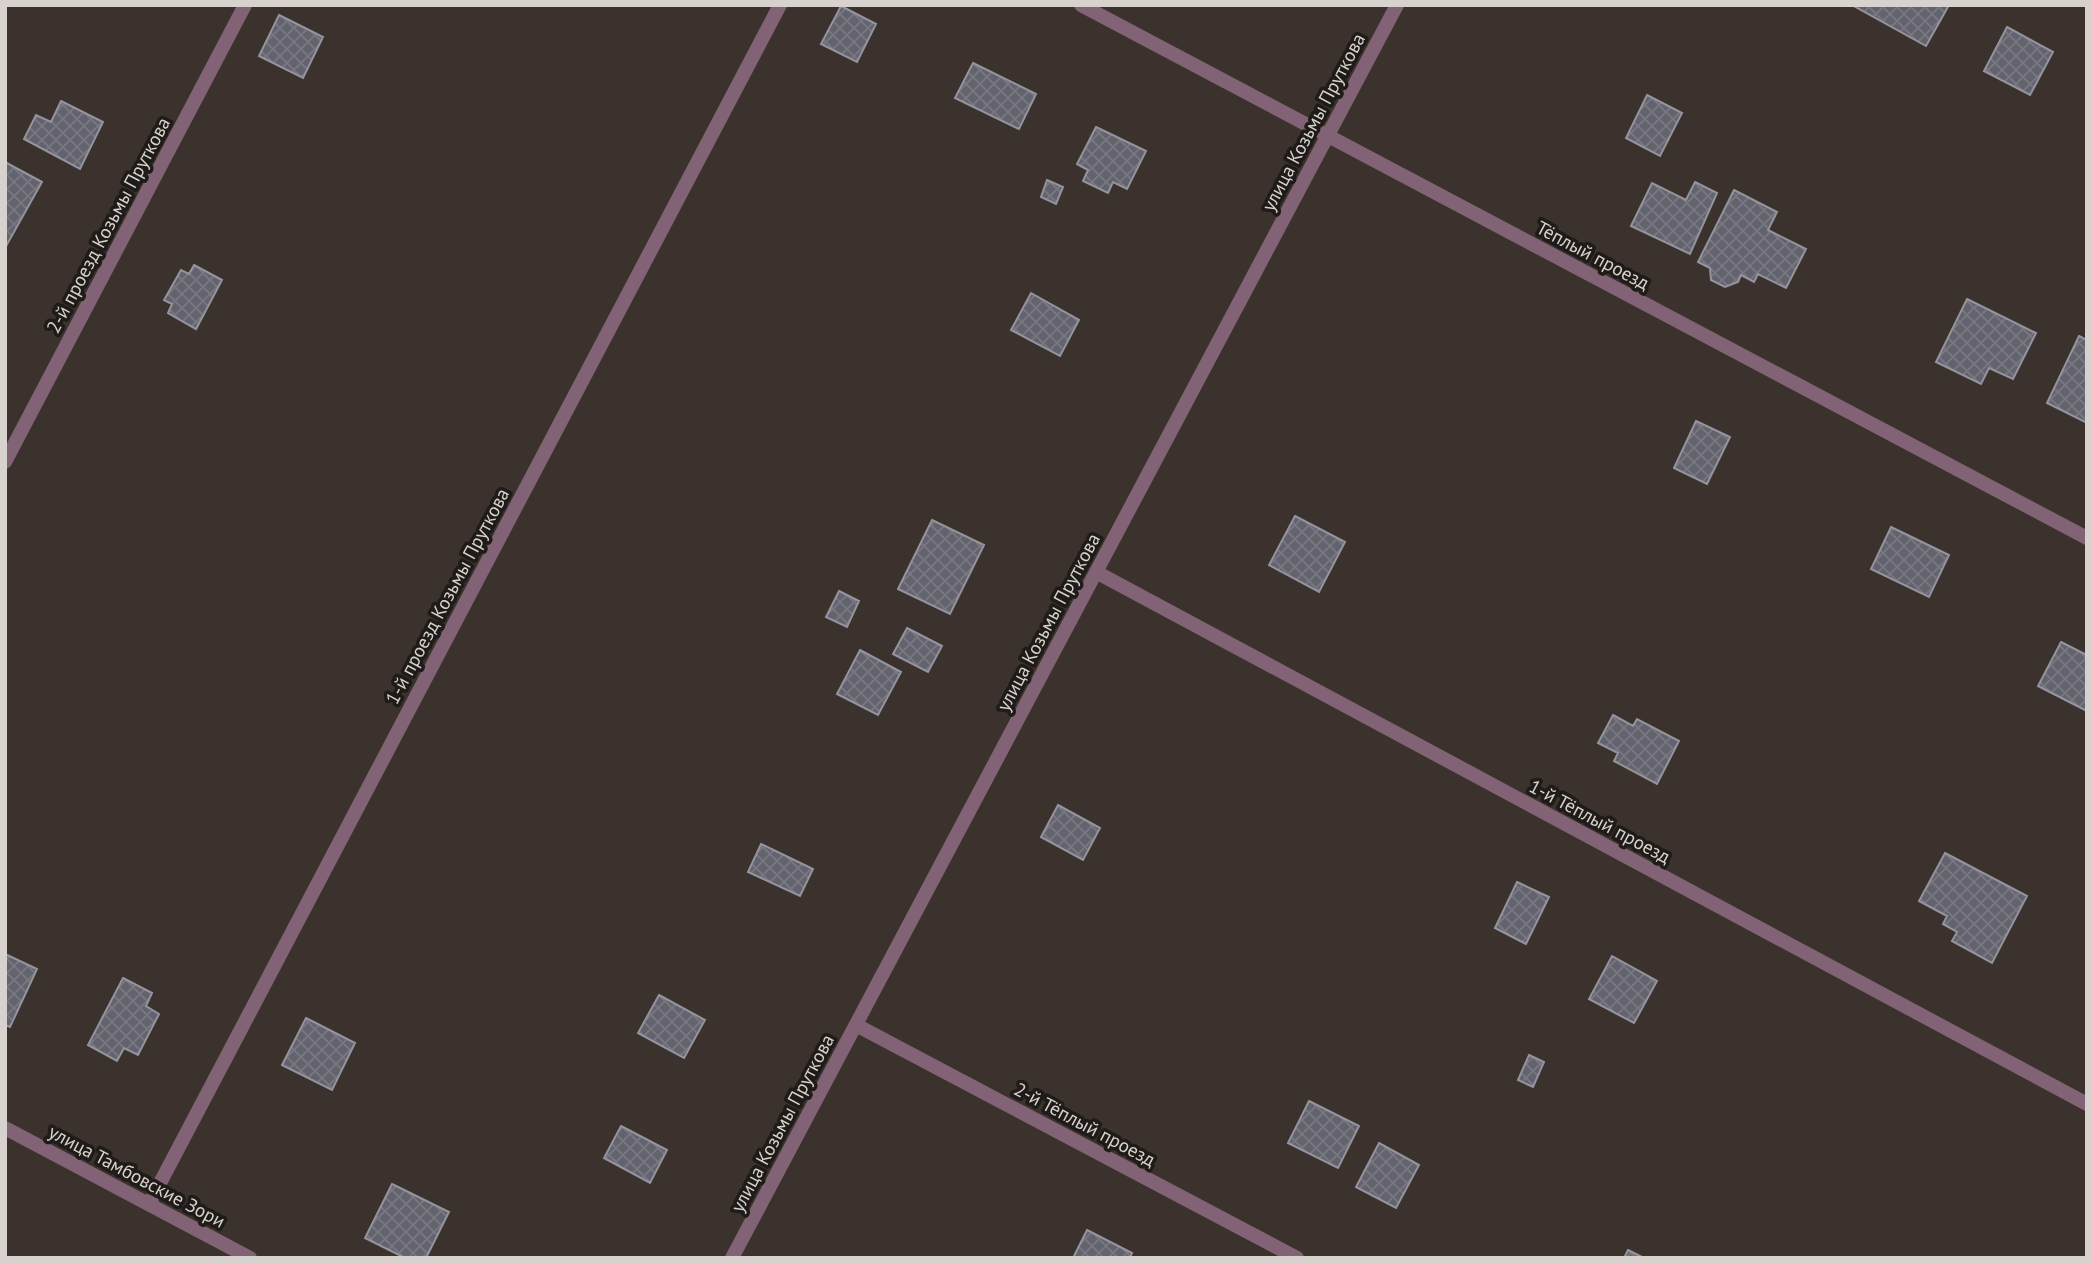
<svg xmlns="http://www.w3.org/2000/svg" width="2092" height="1263" font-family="'PT Sans',sans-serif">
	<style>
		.building { fill: url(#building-cross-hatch); stroke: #94949f; stroke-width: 2 }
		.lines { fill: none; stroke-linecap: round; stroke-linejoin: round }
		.minor { stroke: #826275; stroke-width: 14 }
		.labels { text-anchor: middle; stroke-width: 7; stroke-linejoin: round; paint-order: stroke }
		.street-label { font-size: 19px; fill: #d8d2ce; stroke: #1f1b18 }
	</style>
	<defs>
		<pattern id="building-cross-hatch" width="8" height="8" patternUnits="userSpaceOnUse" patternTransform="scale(1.75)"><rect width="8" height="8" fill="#63636e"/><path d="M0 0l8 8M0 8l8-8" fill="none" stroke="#797882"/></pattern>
	</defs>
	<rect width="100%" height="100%" fill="#3b322d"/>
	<path class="building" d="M1852,5H1949L1926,46Z
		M841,6L876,24L857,62L821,44Z
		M279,15L323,37L303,78L259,56Z
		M2007,27L2053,52L2030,95L1984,71Z
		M973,63L1036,94L1019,129L955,98Z
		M1647,95L1682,113L1660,156L1626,138Z
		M61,101L103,122L80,169L24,139L36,115L51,122Z
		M1096,127L1146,151L1127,189L1113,182L1108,193L1083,181L1088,170L1077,164Z
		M5,162L42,182L5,248Z
		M1047,180L1063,187L1056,204L1041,197Z
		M1695,182L1717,193L1690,254L1631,226L1652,183L1686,200Z
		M1734,190L1777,212L1768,230L1806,249L1786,288L1758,274L1754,282L1741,275L1738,282L1725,287L1711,280L1710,268L1698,262Z
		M194,265L222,280L196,329L168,313L172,304L164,300L181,270L189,274Z
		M1031,293L1079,320L1060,356L1011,330Z
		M1967,299L2036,333L2013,379L1989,368L1981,384L1936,362Z
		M2079,336L2087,340V423L2047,403Z
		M1696,421L1730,437L1707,484L1674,468Z
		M1295,516L1345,542L1319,592L1269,565Z
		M932,520L984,545L950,614L898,589Z
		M1891,527L1949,555L1929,597L1871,569Z
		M839,591L859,601L847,627L826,617Z
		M907,628L942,646L928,672L893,654Z
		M2061,642L2087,655V711L2038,686Z
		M860,650L901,672L878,715L837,694Z
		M1613,715L1633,726L1637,719L1679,741L1657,784L1614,761L1618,753L1598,743Z
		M1058,805L1100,828L1083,860L1041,837Z
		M761,844L813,869L800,896L748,872Z
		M1945,853L2027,896L1992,963L1952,941L1957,932L1943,924L1947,916L1919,901Z
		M1517,882L1549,897L1526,944L1495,928Z
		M5,954L37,969L10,1027L5,1025Z
		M1612,956L1657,981L1634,1023L1589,999Z
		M123,978L152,993L146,1006L159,1014L138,1055L124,1048L117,1061L88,1045Z
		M659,995L705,1020L684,1058L638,1033Z
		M306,1018L355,1043L332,1090L282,1065Z
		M1529,1055L1544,1062L1533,1087L1518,1080Z
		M1309,1101L1359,1126L1338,1168L1288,1143Z
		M621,1126L667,1150L650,1183L604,1158Z
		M1379,1143L1419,1165L1396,1208L1356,1187Z
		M392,1184L449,1212L426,1258H405L365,1238Z
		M1087,1230L1132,1253L1130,1258H1073Z
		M1628,1250L1644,1258H1624Z"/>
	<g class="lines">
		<path class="minor" d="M1081,5L2087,538
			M5,462L245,5
			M1096,572L2087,1104
			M856,1025L1297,1258
			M5,1128L250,1258
			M149,1204L780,5
			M732,1258L1397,5"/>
	</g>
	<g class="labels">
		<g class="street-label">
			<text transform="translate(1313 122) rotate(-62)" y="7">улица Козьмы Пруткова</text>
			<text transform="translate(108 225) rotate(-62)" y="7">2-й проезд Козьмы Пруткова</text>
			<text transform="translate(1593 255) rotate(28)" y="7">Тёплый проезд</text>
			<text transform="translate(447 596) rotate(-62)" y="7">1-й проезд Козьмы Пруткова</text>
			<text transform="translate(1048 622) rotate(-62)" y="7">улица Козьмы Пруткова</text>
			<text transform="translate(1600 821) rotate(28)" y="7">1-й Тёплый проезд</text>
			<text transform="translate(782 1123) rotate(-62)" y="7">улица Козьмы Пруткова</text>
			<text transform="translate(1085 1124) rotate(28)" y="7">2-й Тёплый проезд</text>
			<text transform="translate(137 1176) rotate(28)" y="7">улица Тамбовские Зори</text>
		</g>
	</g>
	<rect width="2092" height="1263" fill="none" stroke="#d8d2ce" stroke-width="14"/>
</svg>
